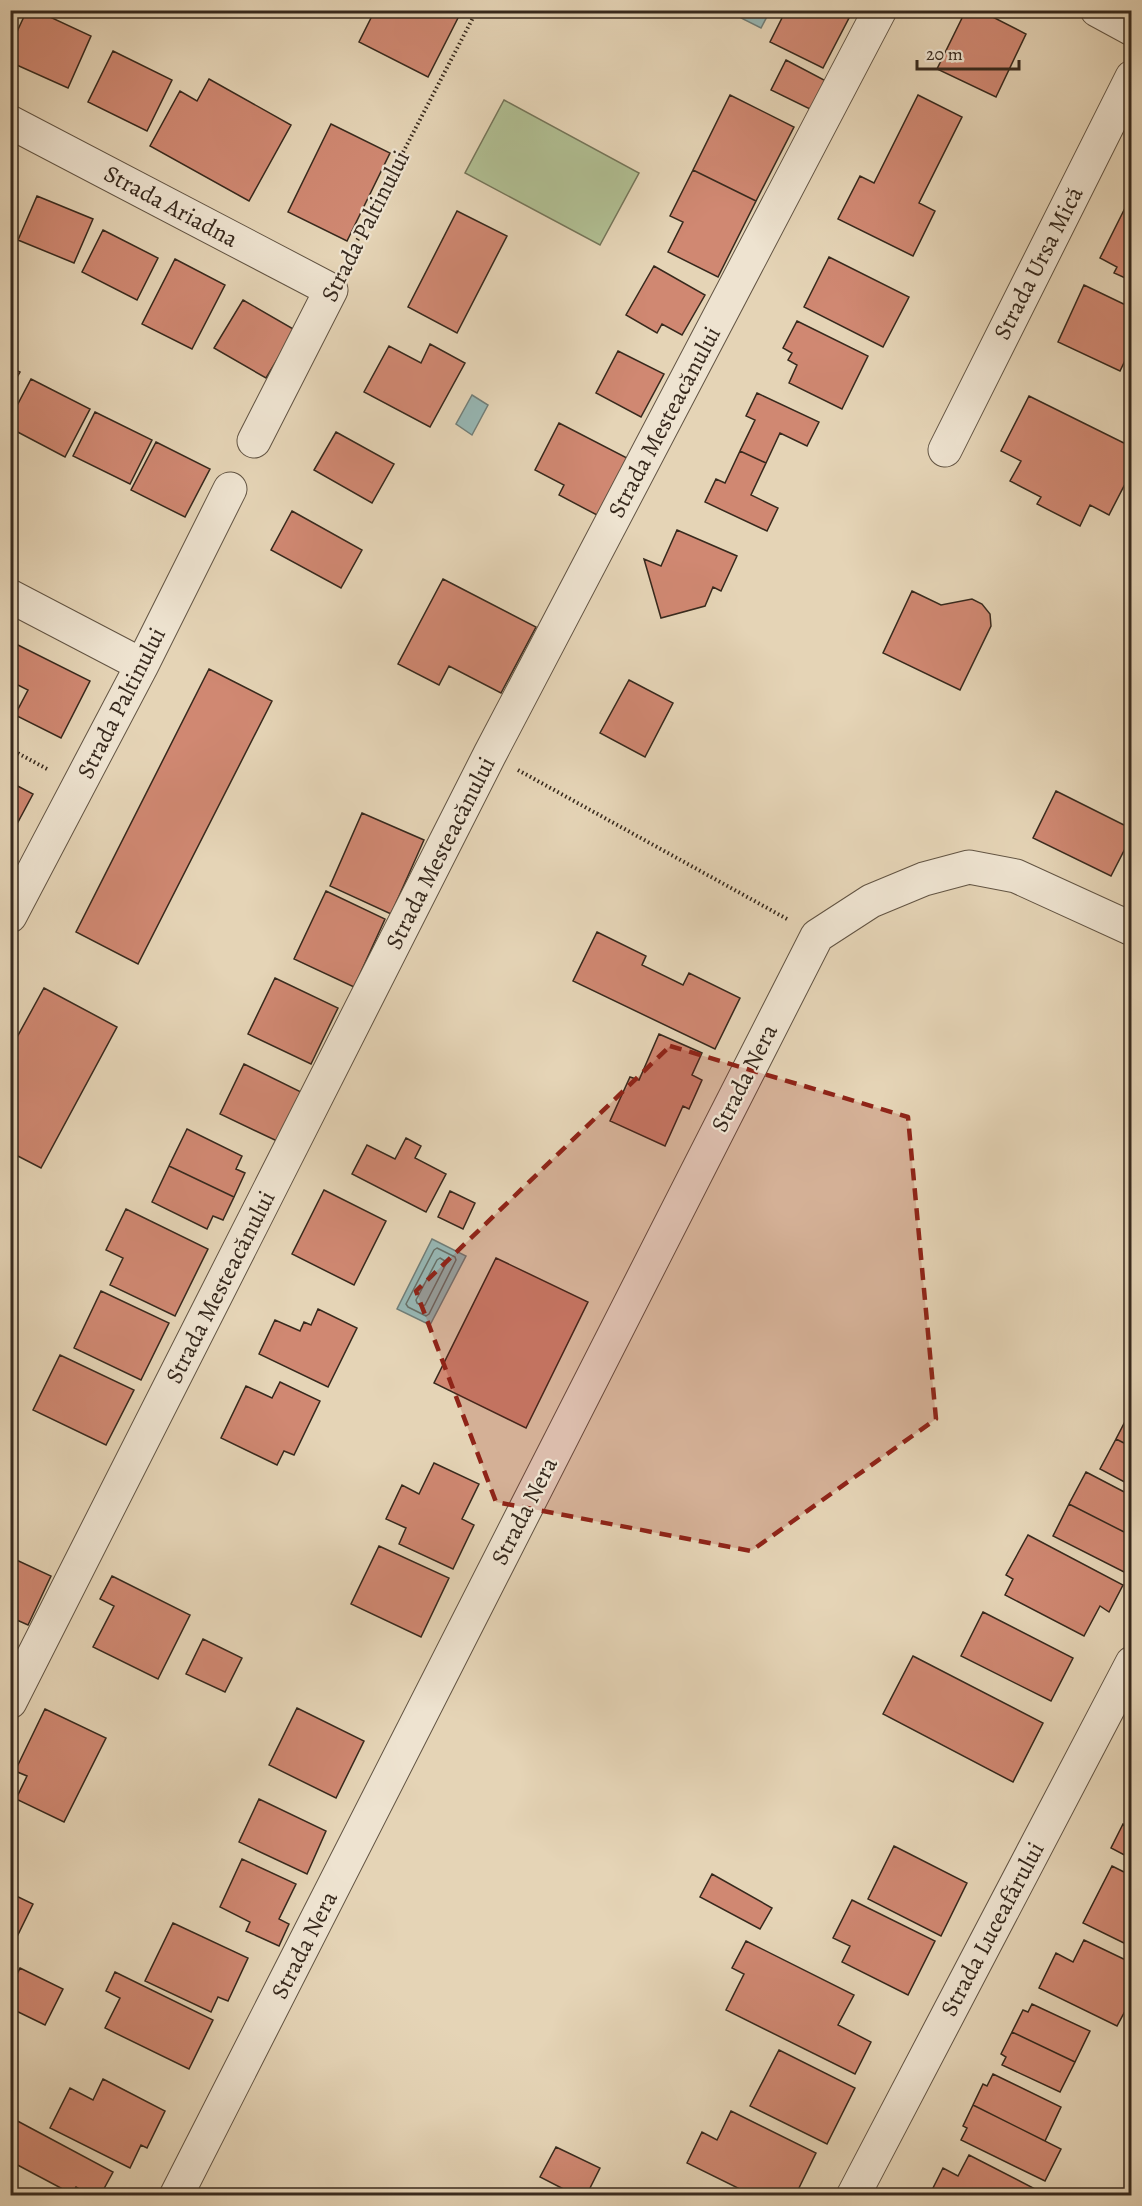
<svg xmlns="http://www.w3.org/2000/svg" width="1142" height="2206" font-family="Alegreya,serif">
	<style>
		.green { fill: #b0be92; stroke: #747458; stroke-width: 1.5 }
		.water { fill: #97b7b4; stroke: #717e78; stroke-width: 1.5 }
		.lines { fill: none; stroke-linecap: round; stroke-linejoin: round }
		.shore { stroke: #677068; stroke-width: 1.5 }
		.building { fill: #d08872; stroke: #37291d; stroke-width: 1.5 }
		.minor-casing { stroke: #625443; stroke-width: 35 }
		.path { stroke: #37291d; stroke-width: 4; stroke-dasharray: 1.5 3; stroke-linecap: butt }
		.minor { stroke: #eee3d0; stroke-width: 33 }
		.marked { fill: #8f2418; fill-opacity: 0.2; stroke: #8f2418; stroke-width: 4.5; stroke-dasharray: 12 8; stroke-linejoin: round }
		.labels { text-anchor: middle; stroke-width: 4.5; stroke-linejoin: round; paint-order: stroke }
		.street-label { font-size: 24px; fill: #37291d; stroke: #eee3d0 }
	</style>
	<rect width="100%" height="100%" fill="#e5d4b6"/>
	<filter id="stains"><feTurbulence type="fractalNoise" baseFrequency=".00333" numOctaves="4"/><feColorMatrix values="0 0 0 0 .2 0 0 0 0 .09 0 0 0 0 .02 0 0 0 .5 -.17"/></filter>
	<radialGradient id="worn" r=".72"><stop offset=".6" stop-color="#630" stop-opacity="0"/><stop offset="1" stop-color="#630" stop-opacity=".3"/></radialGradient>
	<path class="green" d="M504,100L639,173L600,245L465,173Z"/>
	<path class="water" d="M744,11V10L770,11L761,28L741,18Z
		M472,395L488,405L472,435L456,424Z
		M432,1239L466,1256L430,1325L397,1309Z"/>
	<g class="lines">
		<path class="shore" d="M437,1248L455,1257L456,1260L429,1314L426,1316L408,1307L406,1304L434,1250Z
			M440,1258L445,1261L446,1264L425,1305L422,1306L417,1303L416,1300L437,1260Z"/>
	</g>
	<path class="building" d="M27,10H35L91,36L68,88L10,62V47Z
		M375,10H454L460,14L428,77L359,42Z
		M786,10H834L849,18L823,68L770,42Z
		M966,10H979L1026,34L996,97L937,69Z
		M113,51L172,80L147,131L88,102Z
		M786,60L826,81L812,110L771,90Z
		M209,79L291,125L249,201L150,146L180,91L197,101Z
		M730,95L794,127L756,201L693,170Z
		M918,95L962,117L919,203L935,211L913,256L838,219L860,176L874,183Z
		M331,124L390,153L347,241L288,212Z
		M693,170L756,201L718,277L668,252L683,222L670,216Z
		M1132,194V281L1114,273L1117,267L1100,258Z
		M37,196L93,219L74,263L18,240Z
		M457,211L507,236L457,333L408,307Z
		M103,230L158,258L137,300L82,272Z
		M829,257L909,297L883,347L804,307Z
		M175,259L225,285L192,349L142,324Z
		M654,266L705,295L682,335L662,324L657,333L626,315Z
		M1084,285L1132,308V346L1120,371L1058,342Z
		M243,300L295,330L266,378L214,348Z
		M797,321L868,356L842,409L789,383L797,365L788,360L792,353L783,348Z
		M430,344L465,363L430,427L364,392L389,346L421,363Z
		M618,351L664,374L641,417L596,393Z
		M10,367L20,372L10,389Z
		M31,379L90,409L65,457L10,428V419Z
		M757,393L819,422L807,446L780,433L766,463L740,451L755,420L746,416Z
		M1029,396L1132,447V487L1131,489L1124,486L1109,515L1090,505L1080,526L1037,504L1041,497L1010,481L1021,461L1001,451Z
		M95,412L152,440L130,484L73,456Z
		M559,423L627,458L597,515L559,495L564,485L535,470Z
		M336,432L394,464L372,503L314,470Z
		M156,442L210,469L185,517L131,490Z
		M740,451L766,463L751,495L778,508L767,531L705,502L716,479L725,483Z
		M292,511L362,550L341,588L271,550Z
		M677,530L737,556L721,591L713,587L705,606L661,618L644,559L661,566Z
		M443,579L536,627L501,693L449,666L439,685L398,664Z
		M912,591L941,605L972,599L982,604L990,614L991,626L960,690L883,653Z
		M10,641L90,681L61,738L15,715L28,690L10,681Z
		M209,669L272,701L138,964L76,932Z
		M629,680L673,703L645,757L600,733Z
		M10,782L33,794L10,837Z
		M1056,791L1132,829V835L1111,876L1033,838Z
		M362,813L424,840L391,914L330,886Z
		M326,891L385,919L354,987L294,959Z
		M597,932L646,956L642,965L683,985L689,973L740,998L715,1049L573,981Z
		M275,978L338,1008L311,1064L248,1034Z
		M44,988L117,1027L41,1168L10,1152V1050Z
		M659,1034L702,1053L692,1075L702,1080L689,1109L683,1106L665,1146L610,1121L630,1077L639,1080Z
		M244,1064L301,1092L277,1141L220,1114Z
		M187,1129L242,1156L236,1169L245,1173L234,1197L169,1166Z
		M406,1138L421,1146L415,1158L446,1174L426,1212L352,1174L367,1145L395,1159Z
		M169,1166L234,1197L223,1220L213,1216L207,1229L152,1202Z
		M324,1190L386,1221L354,1285L292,1254Z
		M450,1191L475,1203L463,1229L438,1217Z
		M126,1209L208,1249L175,1316L110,1285L123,1258L106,1250Z
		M496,1258L588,1302L526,1428L434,1383Z
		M101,1291L169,1323L141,1380L74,1348Z
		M318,1309L357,1328L328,1387L259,1354L275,1320L300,1331L304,1322L311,1325Z
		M60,1355L134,1390L106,1445L33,1410Z
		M280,1382L320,1401L294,1455L284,1451L277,1465L221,1438L246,1386L272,1398Z
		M1132,1408V1447L1116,1439Z
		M1116,1439L1132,1447V1486L1100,1469Z
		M434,1463L479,1484L462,1519L474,1525L453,1569L399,1544L406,1528L386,1519L402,1485L419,1494Z
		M1086,1472L1132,1496V1536L1069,1504Z
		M1069,1504L1132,1536V1562L1126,1573L1053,1536Z
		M1028,1535L1123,1585L1109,1612L1100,1606L1084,1636L1005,1595L1013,1579L1006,1575Z
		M379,1546L449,1578L421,1637L351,1604Z
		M10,1557L51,1576L28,1625L10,1617Z
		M112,1576L190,1615L158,1679L93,1647L114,1606L100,1599Z
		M983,1612L1073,1658L1051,1701L961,1656Z
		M203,1639L242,1658L225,1692L186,1674Z
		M913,1656L1043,1723L1013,1782L883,1714Z
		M297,1708L364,1741L336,1798L269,1765Z
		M45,1709L106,1738L64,1822L16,1799L27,1776L15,1771Z
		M259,1799L326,1831L307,1874L239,1842Z
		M1123,1824L1132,1829V1859L1111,1848Z
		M894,1846L967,1883L941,1936L868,1899Z
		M242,1859L296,1884L279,1919L289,1924L279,1946L246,1931L250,1922L220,1907Z
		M1112,1866L1132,1876V1947L1083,1923Z
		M712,1874L772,1908L760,1929L700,1897Z
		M10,1893L33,1904L10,1951Z
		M852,1900L935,1941L908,1995L842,1962L850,1946L833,1938Z
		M173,1923L248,1958L228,2001L218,1997L211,2012L145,1981Z
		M1084,1940L1132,1963V1998L1117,2026L1039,1988L1056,1953L1073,1962Z
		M746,1941L854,1995L838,2025L871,2042L855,2074L726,2010L744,1974L732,1968Z
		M20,1968L63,1989L45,2025L10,2008V1989Z
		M115,1972L213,2020L189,2069L105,2028L120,1998L106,1991Z
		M1032,2004L1090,2031L1075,2062L1012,2032L1023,2010L1028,2012Z
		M1012,2032L1075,2062L1060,2092L1002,2065L1006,2057L1001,2054Z
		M779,2050L855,2088L827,2144L750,2106Z
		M993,2074L1061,2107L1045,2141L973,2105L983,2084L987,2086Z
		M103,2079L165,2111L147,2148L141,2145L130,2168L50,2128L70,2088L93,2100Z
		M973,2105L1061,2149L1045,2181L961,2140L967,2128L963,2126Z
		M731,2111L816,2153L795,2196H754L687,2163L702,2132L717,2140Z
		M10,2117L113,2172L100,2196H92L76,2187L72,2194L10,2161Z
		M556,2147L600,2168L586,2196H577L540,2177Z
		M969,2155L1041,2192L1039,2196H929L943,2168L958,2176Z"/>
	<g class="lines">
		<defs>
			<path id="minor" d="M1097,10L1132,29
				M10,122L331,290L254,441
				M945,450L1132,77
				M10,596L142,665
				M10,916L142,665L230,489
				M10,1702L490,754L880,10
				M176,2196L817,936L871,901L924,879L969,867L1016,876L1132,929
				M853,2196L1132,1663"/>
		</defs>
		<use href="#minor" class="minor-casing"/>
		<path class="path" d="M347,260L477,10
			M10,749L49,770
			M518,770L787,919"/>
		<use href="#minor" class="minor"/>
	</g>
	<path class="marked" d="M670,1046L908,1117L936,1419L751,1551L496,1502L416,1291Z"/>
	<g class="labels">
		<g class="street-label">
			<text transform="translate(171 206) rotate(28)" y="8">Strada Ariadna</text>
			<text transform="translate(365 226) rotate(-63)" y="8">Strada Paltinului</text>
			<text transform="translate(1038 263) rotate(-63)" y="8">Strada Ursa Mică</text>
			<text transform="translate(664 422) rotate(-62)" y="8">Strada Mesteacănului</text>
			<text transform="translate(121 703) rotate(-63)" y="8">Strada Paltinului</text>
			<text transform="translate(440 853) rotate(-63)" y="8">Strada Mesteacănului</text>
			<text transform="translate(744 1078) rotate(-63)" y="8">Strada Nera</text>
			<text transform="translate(220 1287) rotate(-63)" y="8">Strada Mesteacănului</text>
			<text transform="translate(524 1511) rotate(-63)" y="8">Strada Nera</text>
			<text transform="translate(992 1929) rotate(-62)" y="8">Strada Luceafărului</text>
			<text transform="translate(304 1945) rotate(-63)" y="8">Strada Nera</text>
		</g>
	</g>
	<rect width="1142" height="2206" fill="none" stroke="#e5d4b6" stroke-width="36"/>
	<rect x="12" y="12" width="1118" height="2182" fill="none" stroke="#37291d" stroke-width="3"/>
	<rect x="18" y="18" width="1106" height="2170" fill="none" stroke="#37291d" stroke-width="1.5"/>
	<path d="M917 60v9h102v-9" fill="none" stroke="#37291d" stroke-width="3"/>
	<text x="926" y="60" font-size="18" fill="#37291d" stroke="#eee3d0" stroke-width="4.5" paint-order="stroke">20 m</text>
	<rect width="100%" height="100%" filter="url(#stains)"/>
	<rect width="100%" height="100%" fill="url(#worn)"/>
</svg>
